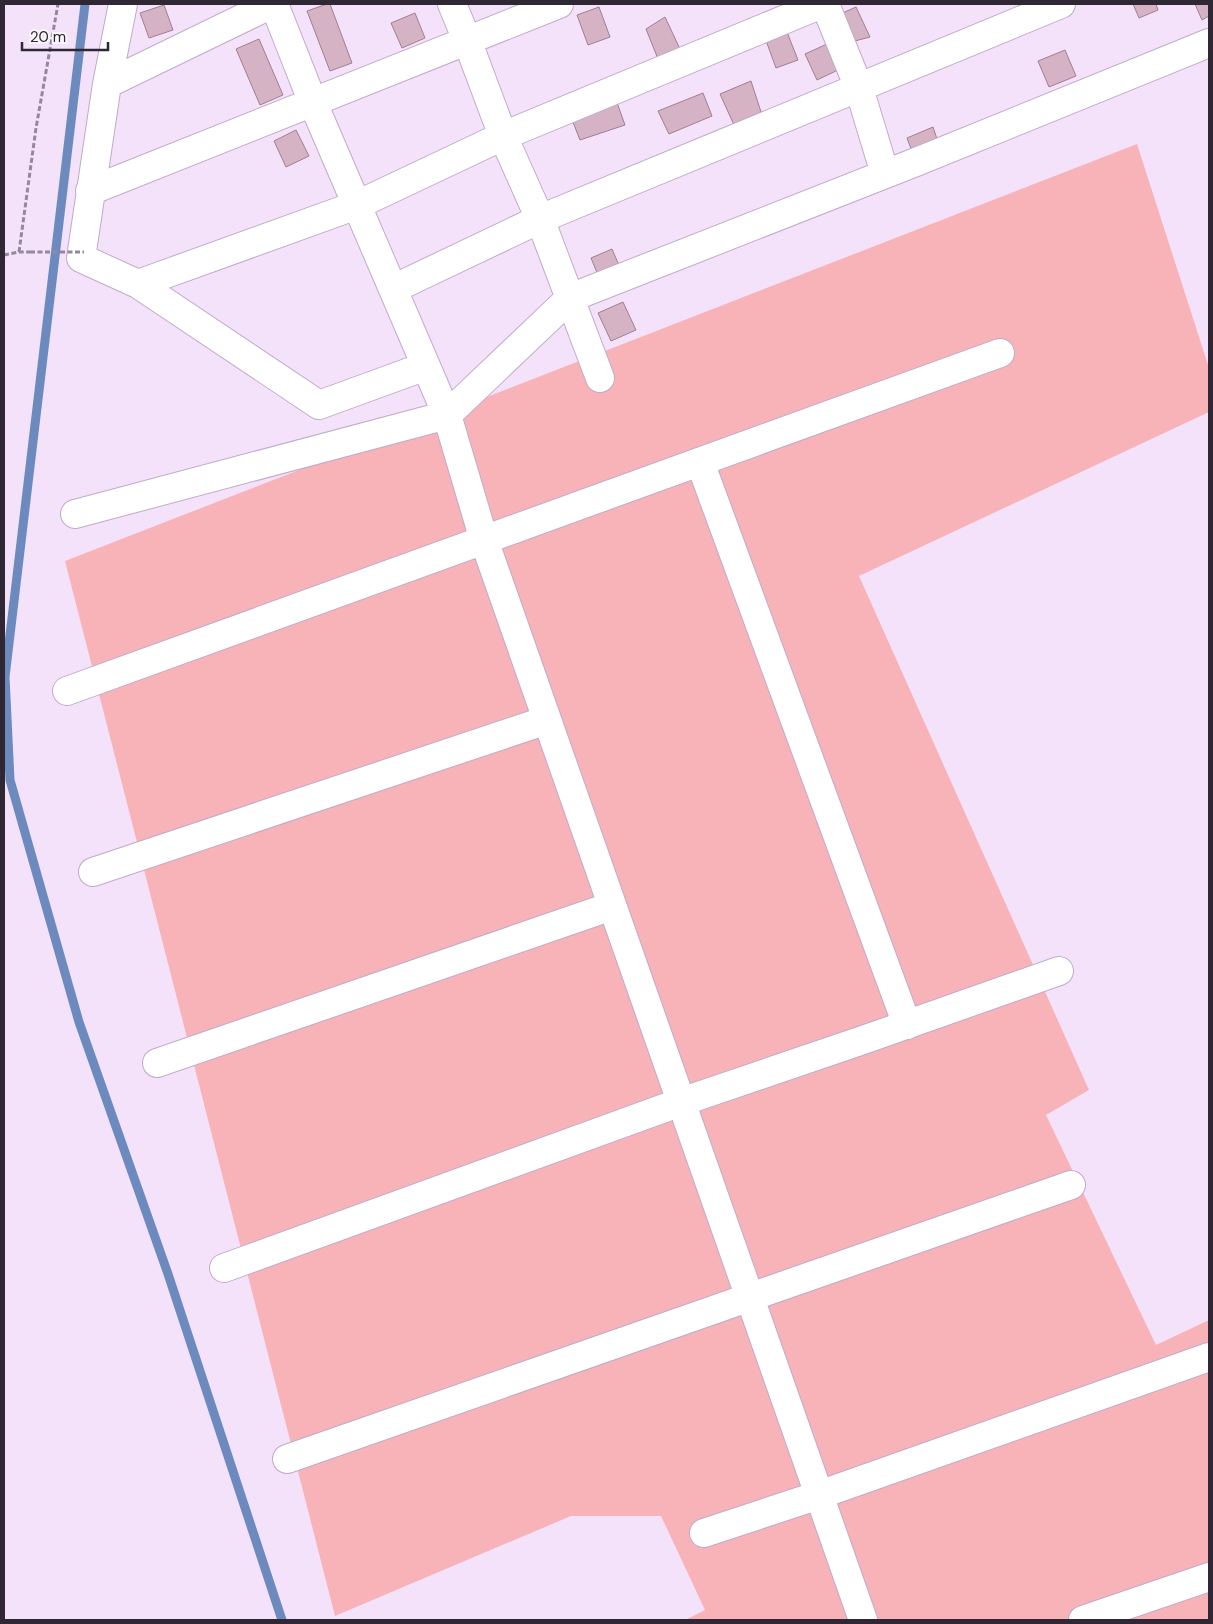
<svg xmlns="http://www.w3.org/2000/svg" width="1213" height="1624" font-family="'DM Sans',sans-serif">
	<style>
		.green { fill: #f8b3b9 }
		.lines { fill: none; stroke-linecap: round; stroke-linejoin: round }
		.stream { stroke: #6d8abf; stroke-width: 9 }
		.building { fill: #d5b3c5; stroke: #9f7f91 }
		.minor-casing { stroke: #c0abc8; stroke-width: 30 }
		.path { stroke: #95889b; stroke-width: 3; stroke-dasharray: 5 2.5; stroke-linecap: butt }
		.minor { stroke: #fff; stroke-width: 28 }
		.path-bridge { stroke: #95889b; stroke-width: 3; stroke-dasharray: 5 2.5; stroke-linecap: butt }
	</style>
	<rect width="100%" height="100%" fill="#f4e2fb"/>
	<path class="green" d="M1137,144L1209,368V412L859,576L1089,1090L1046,1115L1156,1345L1209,1320V1620H685L705,1610L661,1516H571L335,1616L65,561Z"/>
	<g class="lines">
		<path class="stream" d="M85,4L5,677L10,780L79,1022L168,1274L282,1620"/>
	</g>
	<path class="building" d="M327,4H330L352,63L330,71L307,11Z
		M1133,4H1156L1158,10L1139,18Z
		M1195,4H1209V16L1202,20Z
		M164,5L173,30L149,38L140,13Z
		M599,7L610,37L588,45L577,15Z
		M856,7L870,37L851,42L838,15Z
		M415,13L425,38L402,48L391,23Z
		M665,17L680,49L658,59L646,29Z
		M785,27L798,60L776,68L764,35Z
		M259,39L283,95L260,105L236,49Z
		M827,44L838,70L817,80L805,54Z
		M1065,50L1076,76L1049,87L1038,61Z
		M751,81L762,115L734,125L720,94Z
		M703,93L712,116L669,134L658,111Z
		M615,97L625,125L580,140L569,112Z
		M933,127L940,148L916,162L907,138Z
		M296,130L309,156L286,167L274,141Z
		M612,249L621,270L600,280L591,258Z
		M623,302L636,330L611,341L598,313Z"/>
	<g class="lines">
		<defs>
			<path id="minor" d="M123,4L107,84L81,258L138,284L357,205L503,136L822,4
				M274,4L313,103L447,415L484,540L863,1620
				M452,4L467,40L503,136L540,219L600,378
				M825,4L859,88L885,174
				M107,84L272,4
				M90,191L559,4
				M138,284L319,405L426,366
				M393,289L540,219L1061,4
				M700,462L907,1025
				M75,514L447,415L570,298L916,162L1209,43
				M67,691L1000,353
				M93,872L547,720
				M157,1063L612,906
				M224,1268L681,1102L863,1040L1059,971
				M287,1459L1071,1185
				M704,1533L819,1495L1209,1357
				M1083,1620L1209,1577"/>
		</defs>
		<use href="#minor" class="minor-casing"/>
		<path class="path" d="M19,252L36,128L58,4
			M4,255L19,252H30"/>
		<use href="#minor" class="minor"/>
		<path class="path-bridge" d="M30,252H84"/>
	</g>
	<rect width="1213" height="1624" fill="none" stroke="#2f2733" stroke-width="10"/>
	<path d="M22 42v8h86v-8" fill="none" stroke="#2f2733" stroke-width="2.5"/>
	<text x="30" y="42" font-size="15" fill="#2f2733" stroke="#f9f5fb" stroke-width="4" paint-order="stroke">20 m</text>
</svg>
